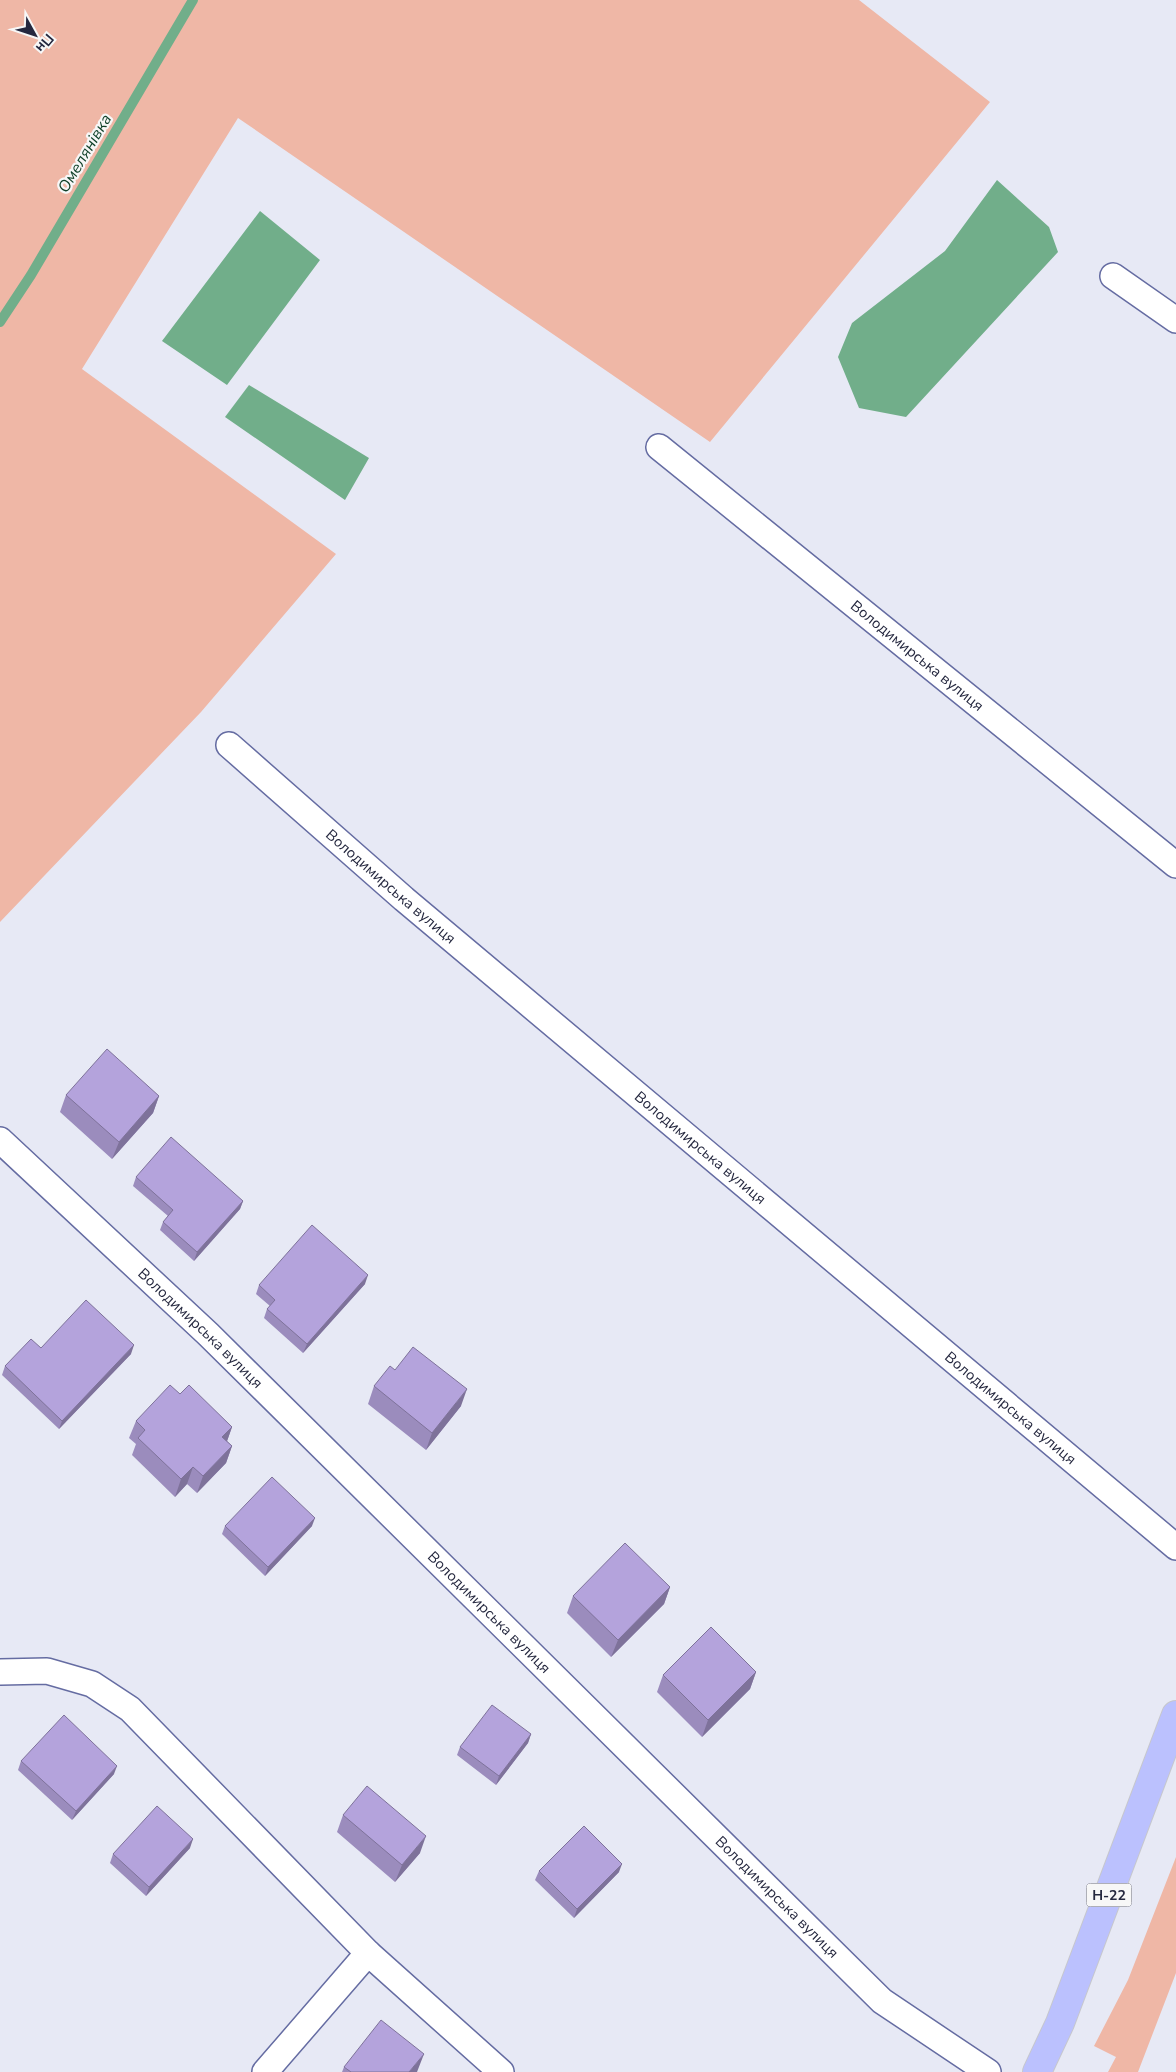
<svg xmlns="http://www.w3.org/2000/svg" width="1176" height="2072" font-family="'Nunito Sans',sans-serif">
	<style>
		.green { fill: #efb7a6 }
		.water { fill: #71ae8a }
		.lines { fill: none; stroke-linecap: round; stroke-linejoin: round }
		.stream { stroke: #71ae8a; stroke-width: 10 }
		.minor-casing { stroke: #656ca2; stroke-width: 28 }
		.primary-casing { stroke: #c6c7cd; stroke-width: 30 }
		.minor { stroke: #fff; stroke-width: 25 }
		.primary { stroke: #bbc1fe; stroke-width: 28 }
		.wall { fill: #9b8cbd }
		.shaded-wall { fill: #7e729a }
		.building { fill: #b4a3dc; stroke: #7e729a }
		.labels { text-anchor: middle; stroke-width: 4.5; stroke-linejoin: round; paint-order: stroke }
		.shield { fill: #f7f7f7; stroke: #646676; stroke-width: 1 }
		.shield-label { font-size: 14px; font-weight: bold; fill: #25283f }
		.street-label { font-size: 15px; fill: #25283f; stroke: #f7f7f7 }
		.water-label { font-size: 16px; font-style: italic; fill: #0e3f27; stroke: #f7f7f7 }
	</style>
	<rect width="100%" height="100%" fill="#e7e9f5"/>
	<path class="green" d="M0,0H859L990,102L710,442L238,118L82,369L336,554L201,712L0,922Z
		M1176,1857V1973L1138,2072H1108L1116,2057L1094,2046L1128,1980Z"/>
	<path class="water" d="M997,180L1049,227L1058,252L906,417L859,408L838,357L852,323L945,251Z
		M260,211L320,260L227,385L162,341Z
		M249,385L369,458L345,500L225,417Z"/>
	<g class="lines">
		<path class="stream" d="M0,322L31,275L193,0"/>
		<defs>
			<g id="minor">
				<path d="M1113,276L1176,320"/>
				<path id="s1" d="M659,447L1176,865"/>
				<path id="s2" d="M229,745L404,899L1176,1547"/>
				<path id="s3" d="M0,1140L208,1334L882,2001L988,2072"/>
				<path d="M0,1672L47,1671L92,1684L130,1709L368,1953"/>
				<path d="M265,2072L368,1953L501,2072"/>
			</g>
			<path id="primary" d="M1037,2072L1060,2023L1176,1715"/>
		</defs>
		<use href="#minor" class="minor-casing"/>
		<use href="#primary" class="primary-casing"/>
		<use href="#minor" class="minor"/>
		<use href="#primary" class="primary"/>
	</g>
	<path class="wall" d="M66,1095L159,1096L153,1113L112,1159L60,1112Z
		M136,1177L243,1201L240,1209L194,1261L160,1230L163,1222L168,1216L133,1186Z
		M365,1284L303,1353L264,1318L267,1309L270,1306L256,1294L259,1285Z
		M41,1348L131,1354L59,1429L2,1375L5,1366Z
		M395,1370L461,1406L426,1450L368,1404L374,1386Z
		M180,1394L232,1427L227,1441L232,1446L226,1463L197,1493L187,1484L175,1497L132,1455L136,1444L129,1438L136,1421Z
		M225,1526H312L265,1576L222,1534Z
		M670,1587L664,1604L611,1657L567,1613L573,1596Z
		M756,1672L750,1689L702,1737L657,1692L663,1675Z
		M531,1734L528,1743L496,1785L457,1755L460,1747Z
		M21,1761L114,1774L72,1820L18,1770Z
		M343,1815L420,1853L395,1882L337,1832Z
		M190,1848L146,1896L110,1863L113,1854Z
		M539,1871L619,1872L574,1918L535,1880Z
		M344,2067L417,2071V2072H342Z"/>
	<path class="shaded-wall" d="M159,1096L153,1113L112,1159L119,1142Z
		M243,1201L240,1209L194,1261L197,1252Z
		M368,1275L365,1284L303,1353L307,1344Z
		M134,1345L131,1354L59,1429L62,1421Z
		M467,1389L461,1406L426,1450L432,1433Z
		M232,1427L226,1444L222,1437Z
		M232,1446L226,1463L197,1493L203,1476Z
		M193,1467L187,1484L175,1497L181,1479Z
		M315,1518L312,1526L265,1576L268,1567Z
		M670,1587L664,1604L611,1657L618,1640Z
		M756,1672L750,1689L702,1737L708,1720Z
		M531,1734L528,1743L496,1785L499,1776Z
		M117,1766L114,1774L72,1820L76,1811Z
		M426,1836L420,1853L395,1882L402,1865Z
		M193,1839L190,1848L146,1896L149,1887Z
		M622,1864L619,1872L574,1918L577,1909Z
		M424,2054L417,2072H409Z"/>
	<path class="building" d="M107,1049L159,1096L119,1142L66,1095Z
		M171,1137L243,1201L197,1252L163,1222L173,1210L136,1177Z
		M312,1225L368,1275L307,1344L267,1309L275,1300L259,1285Z
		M86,1300L134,1345L62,1421L5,1366L31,1339L41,1348Z
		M413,1347L467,1389L432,1433L374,1386L390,1366L395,1370Z
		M170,1385L180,1394L189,1385L232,1427L222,1437L232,1446L203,1476L193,1467L181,1479L138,1438L145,1430L136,1421Z
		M272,1477L315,1518L268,1567L225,1526Z
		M625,1543L670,1587L618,1640L573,1596Z
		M711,1627L756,1672L708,1720L663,1675Z
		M492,1705L531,1734L499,1776L460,1747Z
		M64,1715L117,1766L76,1811L21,1761Z
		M367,1786L426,1836L402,1865L343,1815Z
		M157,1806L193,1839L149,1887L113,1854Z
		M584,1826L622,1864L577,1909L539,1871Z
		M381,2020L424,2054L409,2072H351L344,2067Z"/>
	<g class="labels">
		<rect class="shield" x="1086.5" y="1883.5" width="45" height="23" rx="4"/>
		<g class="shield-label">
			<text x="1109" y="1900">Н-22</text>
		</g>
		<g class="street-label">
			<text dy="5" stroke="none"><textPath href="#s1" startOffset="332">Володимирська вулиця</textPath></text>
			<text dy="5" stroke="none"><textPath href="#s2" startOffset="215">Володимирська вулиця</textPath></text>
			<text dy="5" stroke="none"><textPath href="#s2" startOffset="620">Володимирська вулиця</textPath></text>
			<text dy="5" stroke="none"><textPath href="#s3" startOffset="275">Володимирська вулиця</textPath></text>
			<text dy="5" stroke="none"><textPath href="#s2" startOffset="1025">Володимирська вулиця</textPath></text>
			<text dy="5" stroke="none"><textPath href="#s3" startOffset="680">Володимирська вулиця</textPath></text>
			<text dy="5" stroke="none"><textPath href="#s3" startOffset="1085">Володимирська вулиця</textPath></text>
		</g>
		<g class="water-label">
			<text transform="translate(84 153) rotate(-59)" y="6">Омелянівка</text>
		</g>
	</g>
	<g transform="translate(35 35) rotate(130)" stroke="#f7f7f7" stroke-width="4" paint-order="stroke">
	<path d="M0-4L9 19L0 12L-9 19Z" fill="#25283f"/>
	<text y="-8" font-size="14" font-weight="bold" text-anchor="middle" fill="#25283f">Пн</text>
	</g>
</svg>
